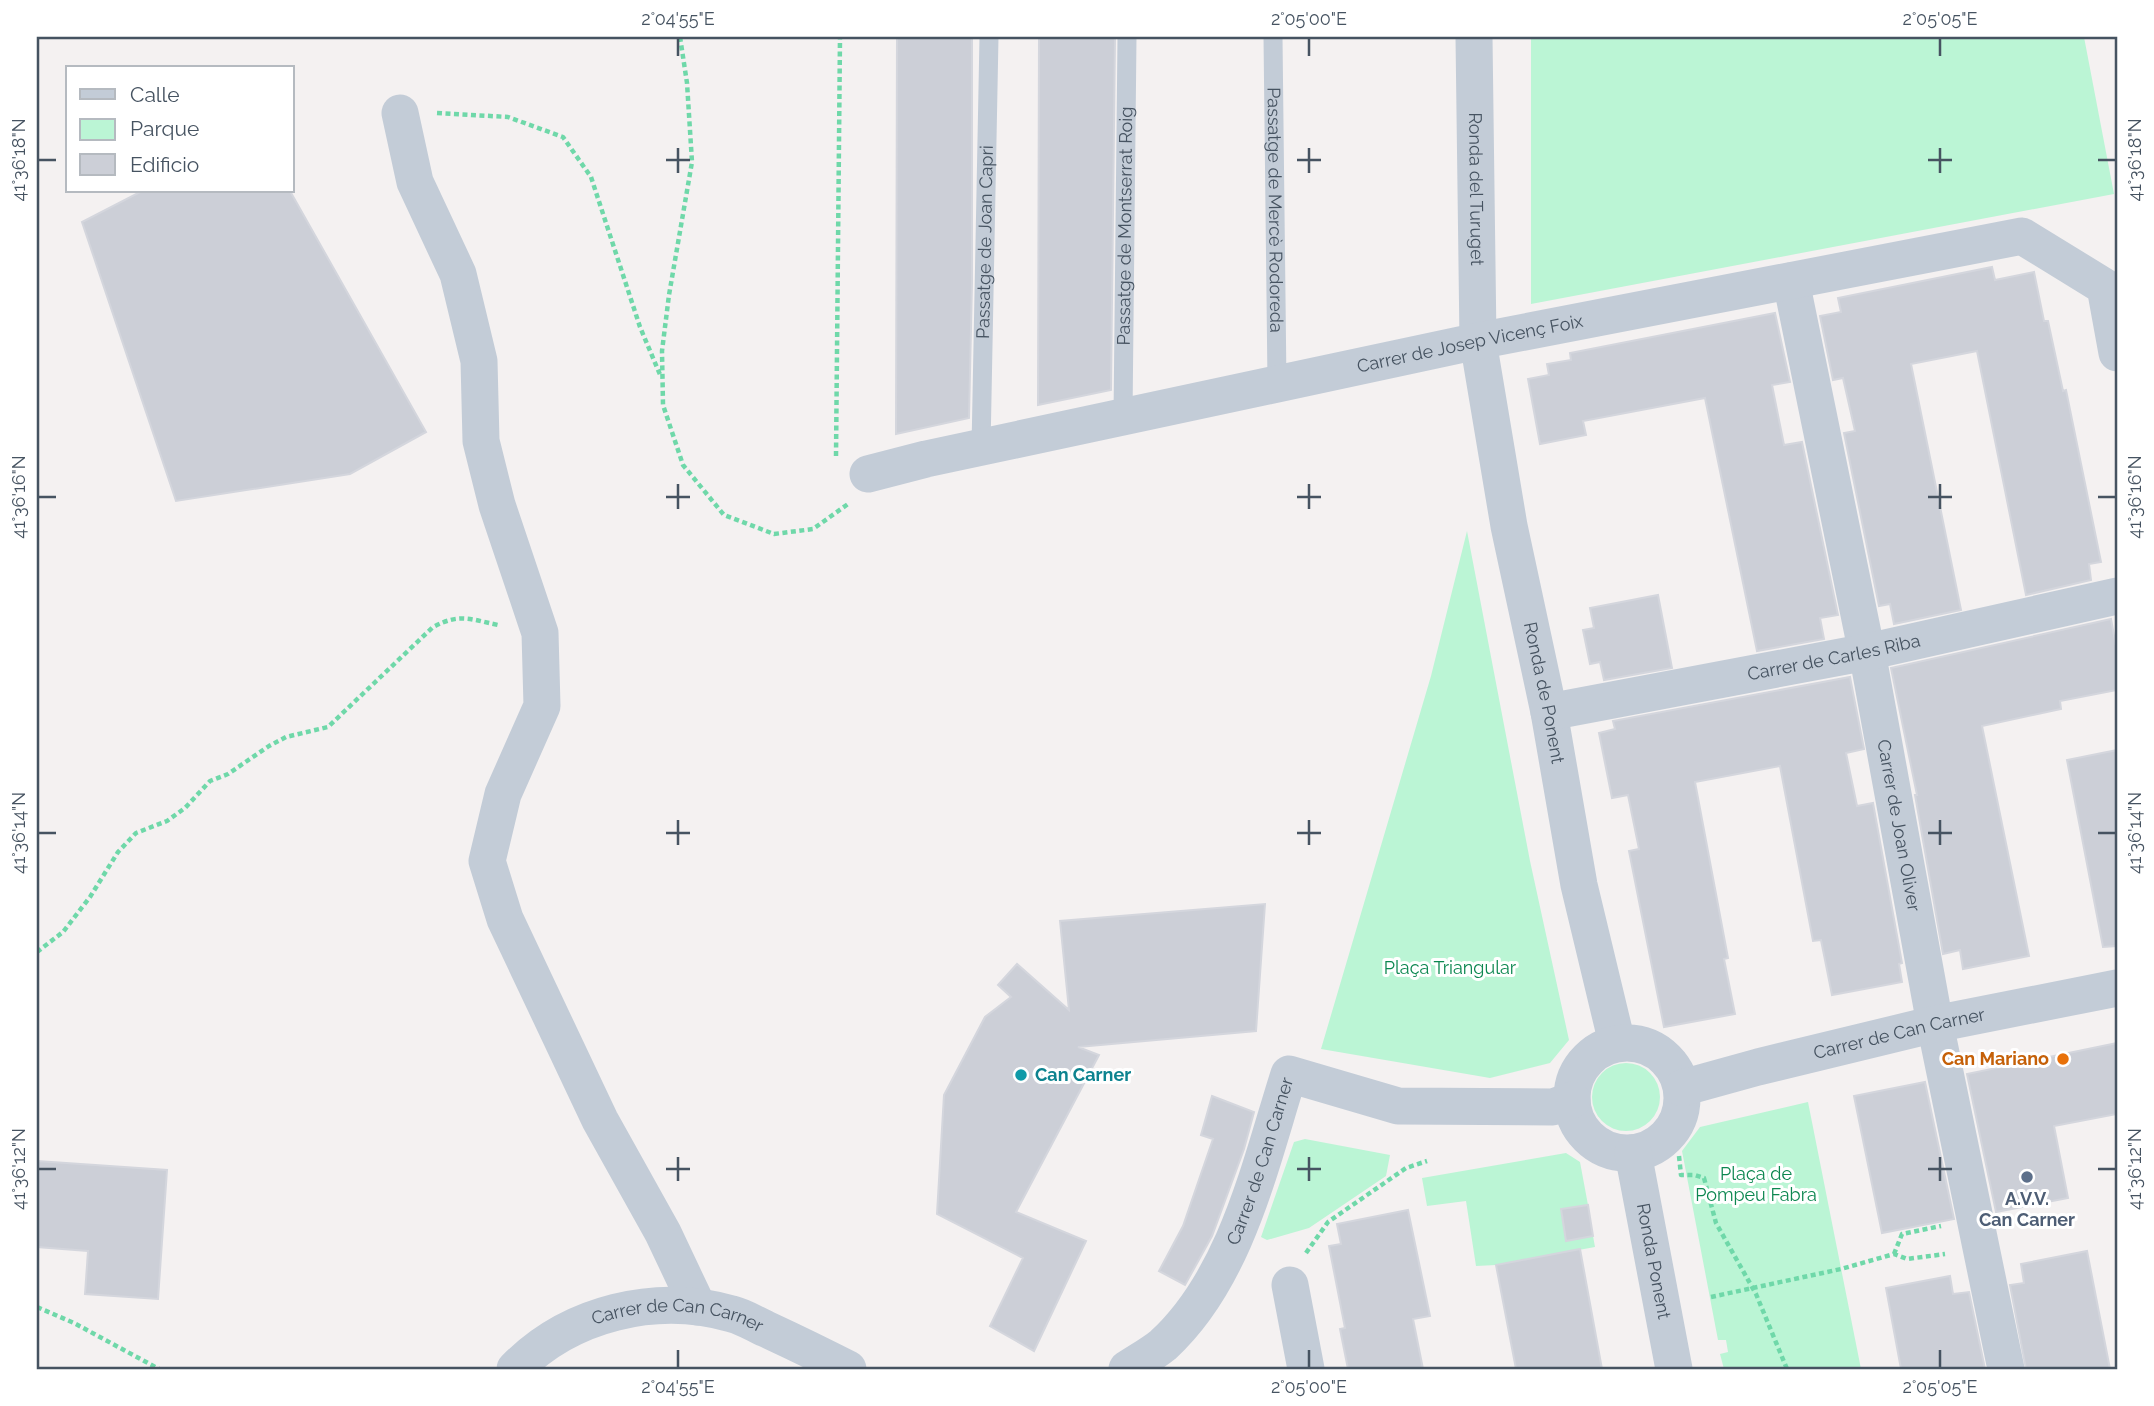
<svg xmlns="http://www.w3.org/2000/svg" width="2154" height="1406" font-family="Raleway,sans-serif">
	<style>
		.green { fill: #bbf5d5 }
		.building { fill: #cccfd7; stroke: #d4d6dd; stroke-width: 2 }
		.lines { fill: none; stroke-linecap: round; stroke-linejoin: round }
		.path { stroke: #6fd8a9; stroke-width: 4.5; stroke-dasharray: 5 3.5; stroke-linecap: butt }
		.lane { stroke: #c3ccd7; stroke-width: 19 }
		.street { stroke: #c3ccd7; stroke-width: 37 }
		.ticks { fill: none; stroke: #465361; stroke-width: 2.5 }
		.food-dot { fill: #e8710a; stroke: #fff; stroke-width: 2.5 }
		.culture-dot { fill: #0f9aa8; stroke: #fff; stroke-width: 2.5 }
		.service-dot { fill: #5c6f8a; stroke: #fff; stroke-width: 2.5 }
		.labels { text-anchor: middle; stroke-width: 6; stroke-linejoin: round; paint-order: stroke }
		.street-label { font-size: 18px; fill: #465361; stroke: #fff }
		.park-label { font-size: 18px; fill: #0c8750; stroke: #fff }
		.food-label { font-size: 18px; font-weight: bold; fill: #c56008; stroke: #fff; text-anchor: end }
		.culture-label { font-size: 18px; font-weight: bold; fill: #0d838f; stroke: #fff; text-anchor: start }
		.service-label { font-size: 18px; font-weight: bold; fill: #4e5e75; stroke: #fff }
		.neatline { fill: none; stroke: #465361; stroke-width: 2.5 }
		.ticks-label { font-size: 18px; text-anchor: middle; fill: #465361 }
	</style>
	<rect width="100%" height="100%" fill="#f4f1f1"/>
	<path class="green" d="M1531,37H2084L2114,194L1531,304Z
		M1467,531L1530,861L1569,1040L1550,1063L1490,1078L1321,1049L1431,676Z
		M1592 1097a34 34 0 1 1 68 0a34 34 0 1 1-68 0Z
		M1808,1102L1861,1369H1724L1720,1354L1728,1352L1726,1340H1718L1682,1151L1700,1127Z
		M1305,1139L1390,1155L1386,1176L1309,1228L1267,1240L1261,1237L1294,1142Z
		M1566,1153L1580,1162L1588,1205L1561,1209L1567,1240L1593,1236L1595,1247L1496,1265L1476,1266L1466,1201L1427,1206L1422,1178Z"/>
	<path class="building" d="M897,37H972V283L969,418L896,434Z
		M1039,37H1115L1111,390L1038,405Z
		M142,191H290L426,432L350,474L176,501L82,222Z
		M1992,267L1995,280L2034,272L2044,321H2048L2063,391L2066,390L2101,562L2089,564L2091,580L2026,595L1977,351L1911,364L1961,610L1894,624L1890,604L1879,606L1844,433L1855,431L1843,378L1833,380L1820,316L1841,312L1838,298Z
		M1775,313L1790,382L1772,385L1784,445L1802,442L1838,615L1820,618L1824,639L1757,651L1705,398L1583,421L1586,435L1540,444L1528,379L1549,375L1547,364L1571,360L1570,353Z
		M1658,595L1672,668L1604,680L1600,662L1590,664L1583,630L1594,628L1590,608Z
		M2111,619L2117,652V690L2060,701L2061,709L1982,726L2029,956L1963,969L1960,950L1943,954L1915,795H1917L1891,668Z
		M1850,677L1864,749L1846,753L1857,806L1873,803L1902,963L1899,964L1902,982L1832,995L1821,940L1813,941L1780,766L1695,782L1728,958L1724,959L1735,1014L1664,1027L1629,851L1639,849L1628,795L1612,798L1599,733L1615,729L1613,721Z
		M2117,750V946L2103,947L2067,760Z
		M1265,904L1256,1031L1078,1047L1099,1055L1016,1212L1086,1241L1034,1351L990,1326L1023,1258L937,1214L944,1095L985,1017L1011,997L998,985L1017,964L1069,1010L1060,921Z
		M2117,1043V1114L2054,1126L2068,1198L1996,1212L1967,1074Z
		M1925,1082L1954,1219L1882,1233L1854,1096Z
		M1212,1096L1254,1112L1244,1149L1212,1236L1185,1285L1159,1271L1183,1226L1213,1139L1201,1135Z
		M37,1161L167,1170L158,1299L85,1294L88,1251L37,1247Z
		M1588,1205L1593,1236L1566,1241L1561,1209Z
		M1408,1210L1430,1316L1413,1319L1423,1369H1348L1340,1329L1345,1328L1329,1246L1341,1244L1337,1224Z
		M1580,1249L1602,1369H1516L1496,1265Z
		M2087,1251L2110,1369H2026L2010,1285L2024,1283L2021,1264Z
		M1950,1276L1953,1294L1969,1292L1985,1369H1901L1886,1288Z"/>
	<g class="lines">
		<path class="path" d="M680,37L687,83L692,162L669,295L662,351L663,405L683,465L724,515L774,534L813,529L848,504
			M437,113L508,117L563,137L591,177L640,327L661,377
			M836,456L840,37
			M37,952L63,932L90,897L118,852L136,833L167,821L185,808L210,781L228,774L269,746L286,737L328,727L433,627C460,613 469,619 498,625
			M1679,1156L1681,1175H1695L1704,1178L1716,1223L1756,1294L1787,1369
			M1306,1253L1328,1222L1406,1168L1427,1161
			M1894,1254L1902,1234L1941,1226
			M1711,1297L1841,1269L1894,1254L1907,1259L1945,1254
			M37,1307L74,1323L159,1369"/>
		<g class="lane">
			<path id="s1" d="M1273,37L1277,384"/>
			<path id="s2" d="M1123,417L1127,37"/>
			<path id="s3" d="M981,448L989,37"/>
		</g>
		<g class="street">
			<path id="s4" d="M1474,37L1478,341L1509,526L1549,712L1579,885L1617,1043"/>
			<path d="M400,113L415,182L458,274L479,361L481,441L497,505L540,633L542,706L503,794L487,861L505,919L600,1120L663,1233L698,1307"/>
			<path id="s5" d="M1791,281L1870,668L1935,1024L2006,1369"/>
			<path id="s6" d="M868,474L926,459L1478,341L2022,236L2105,287L2117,353"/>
			<path id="s7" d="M1549,712L1867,652L2117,596"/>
			<circle cx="1627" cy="1098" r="55"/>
			<path id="s8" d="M1682,1088L1758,1067L1935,1024L2117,988"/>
			<path id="s9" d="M1633,1153L1674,1369"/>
			<path d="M1290,1285L1306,1369"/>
			<path id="s10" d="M515,1369C570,1313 656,1292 732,1314C744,1317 755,1324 766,1329C794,1342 821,1355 848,1369"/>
			<path id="s11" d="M1127,1369C1139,1361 1152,1354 1163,1345C1236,1278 1260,1165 1289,1074L1398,1106L1553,1107L1572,1100"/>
		</g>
	</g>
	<path class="ticks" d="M678,38V56M1309,38V56M1940,38V56M678,148V173M1309,148V173M1940,148V173M38,160H56M666,160H690M1297,160H1321M1928,160H1952M2098,160H2116M678,484V509M1309,484V509M1940,484V509M38,497H56M666,497H690M1297,497H1321M1928,497H1952M2098,497H2116M678,820V845M1309,820V845M1940,820V845M38,833H56M666,833H690M1297,833H1321M1928,833H1952M2098,833H2116M678,1157V1181M1309,1157V1181M1940,1157V1181M38,1169H56M666,1169H690M1297,1169H1321M1928,1169H1952M2098,1169H2116M678,1350V1368M1309,1350V1368M1940,1350V1368"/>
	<circle class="food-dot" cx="2063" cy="1059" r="7"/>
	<circle class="culture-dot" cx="1021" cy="1075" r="7"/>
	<circle class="service-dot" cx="2027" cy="1177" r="7"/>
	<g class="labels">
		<g class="street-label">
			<text dy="6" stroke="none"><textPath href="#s4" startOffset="152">Ronda del Turuget</textPath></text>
			<text dy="6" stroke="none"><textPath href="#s1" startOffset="173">Passatge de Mercè Rodoreda</textPath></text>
			<text dy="6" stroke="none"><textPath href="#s2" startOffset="191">Passatge de Montserrat Roig</textPath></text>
			<text dy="6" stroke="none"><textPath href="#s3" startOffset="206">Passatge de Joan Capri</textPath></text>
			<text dy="6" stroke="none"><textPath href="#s6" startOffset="616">Carrer de Josep Vicenç Foix</textPath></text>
			<text dy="6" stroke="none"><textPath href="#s7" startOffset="290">Carrer de Carles Riba</textPath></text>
			<text dy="6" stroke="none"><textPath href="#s4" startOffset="662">Ronda de Ponent</textPath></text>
			<text dy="6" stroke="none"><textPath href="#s5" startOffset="555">Carrer de Joan Oliver</textPath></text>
			<text dy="6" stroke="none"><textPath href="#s8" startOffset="224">Carrer de Can Carner</textPath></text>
			<text dy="6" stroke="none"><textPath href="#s11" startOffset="254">Carrer de Can Carner</textPath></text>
			<text dy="6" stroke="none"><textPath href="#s9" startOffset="110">Ronda Ponent</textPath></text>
			<text dy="6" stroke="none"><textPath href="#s10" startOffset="180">Carrer de Can Carner</textPath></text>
		</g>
		<g class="park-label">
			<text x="1450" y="974">Plaça Triangular</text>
			<text x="1756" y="1180">Plaça de<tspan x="1756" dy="21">Pompeu Fabra</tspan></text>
		</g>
		<g class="food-label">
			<text x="2049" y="1065">Can Mariano</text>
		</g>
		<g class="culture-label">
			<text x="1035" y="1081">Can Carner</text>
		</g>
		<g class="service-label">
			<text x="2027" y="1205">A.V.V.<tspan x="2027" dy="21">Can Carner</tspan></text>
		</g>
	</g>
	<rect width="2154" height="1406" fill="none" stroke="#ffffff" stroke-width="77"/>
	<rect x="66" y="66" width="228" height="126" fill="#ffffff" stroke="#b5bac0" stroke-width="2"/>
	<rect x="80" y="89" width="35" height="10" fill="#c3ccd7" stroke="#b5bac0" stroke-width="2"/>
	<text x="130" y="102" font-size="21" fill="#465361">Calle</text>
	<rect x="80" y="119" width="35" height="21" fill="#bbf5d5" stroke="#b5bac0" stroke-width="2"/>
	<text x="130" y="136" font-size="21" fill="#465361">Parque</text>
	<rect x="80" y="154" width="35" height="21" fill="#cccfd7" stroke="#b5bac0" stroke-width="2"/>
	<text x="130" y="172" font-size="21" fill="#465361">Edificio</text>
	<rect x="38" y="38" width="2078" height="1330" class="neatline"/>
	<g class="ticks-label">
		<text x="678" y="25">2°04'55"E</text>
		<text x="1309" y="25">2°05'00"E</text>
		<text x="1940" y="25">2°05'05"E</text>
		<text transform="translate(19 160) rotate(-90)" y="6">41°36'18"N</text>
		<text transform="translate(2135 160) rotate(-90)" y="6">41°36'18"N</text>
		<text transform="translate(19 497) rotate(-90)" y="6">41°36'16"N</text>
		<text transform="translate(2135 497) rotate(-90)" y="6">41°36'16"N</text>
		<text transform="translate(19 833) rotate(-90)" y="6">41°36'14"N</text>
		<text transform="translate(2135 833) rotate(-90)" y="6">41°36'14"N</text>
		<text transform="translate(19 1169) rotate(-90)" y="6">41°36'12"N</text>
		<text transform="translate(2135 1169) rotate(-90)" y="6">41°36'12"N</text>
		<text x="678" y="1393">2°04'55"E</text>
		<text x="1309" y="1393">2°05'00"E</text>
		<text x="1940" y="1393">2°05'05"E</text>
	</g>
</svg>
